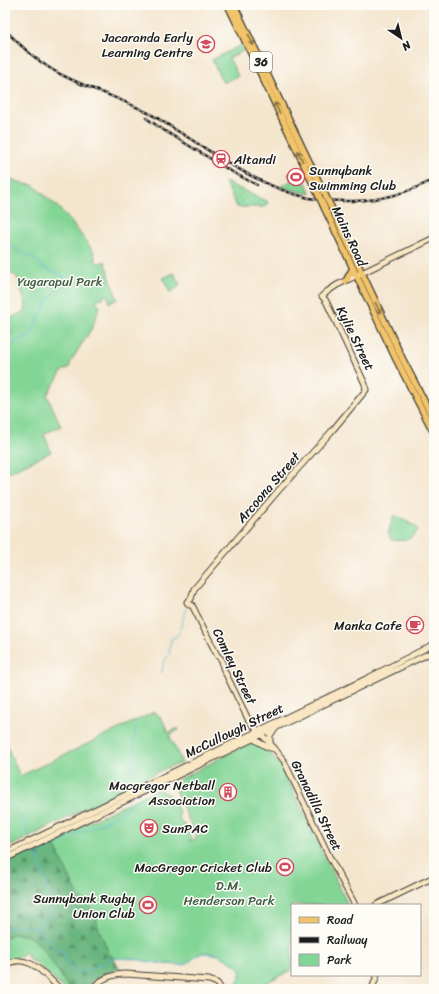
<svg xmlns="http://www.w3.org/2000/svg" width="439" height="994" font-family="Sriracha,sans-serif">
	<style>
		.grass { fill: url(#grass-dots); stroke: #507859 }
		.forest { fill: url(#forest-firs); stroke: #43694e }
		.park { fill: #83d596; stroke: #507859 }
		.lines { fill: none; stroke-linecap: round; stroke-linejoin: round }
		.stream { stroke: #56b6d4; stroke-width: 1 }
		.secondary-casing { stroke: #3c3a37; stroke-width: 7 }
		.primary-casing { stroke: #3c3a37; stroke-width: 8 }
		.secondary { stroke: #f9e7c3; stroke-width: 5 }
		.primary { stroke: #f1c36a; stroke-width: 5.5 }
		.rail-casing { stroke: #1c1c1c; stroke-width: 2.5 }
		.rail { stroke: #fdfcf7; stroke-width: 1; stroke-dasharray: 3; stroke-linecap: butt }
		.primary-bridge-casing { stroke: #3c3a37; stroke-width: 8; stroke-linecap: butt }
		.primary-bridge { stroke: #f1c36a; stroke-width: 5.5 }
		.oneway { stroke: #867043 }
		.labels { text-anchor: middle; stroke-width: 3; stroke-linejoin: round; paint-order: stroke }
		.shield { fill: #fdfcf7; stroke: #605f5e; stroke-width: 1 }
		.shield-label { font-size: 12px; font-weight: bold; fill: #1c1c1c }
		.poi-label { font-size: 13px; fill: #1c1c1c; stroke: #fdfcf7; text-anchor: end }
		.street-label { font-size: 13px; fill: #1c1c1c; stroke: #fdfcf7 }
		.park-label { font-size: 13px; fill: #405d47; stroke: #fdfcf7 }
	</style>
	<defs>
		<pattern id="grass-dots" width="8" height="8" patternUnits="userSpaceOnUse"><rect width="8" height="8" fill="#83d596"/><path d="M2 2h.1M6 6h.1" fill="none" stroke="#71b681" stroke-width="1.8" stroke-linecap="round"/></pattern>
		<pattern id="forest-firs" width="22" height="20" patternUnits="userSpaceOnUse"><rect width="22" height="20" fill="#6ab67f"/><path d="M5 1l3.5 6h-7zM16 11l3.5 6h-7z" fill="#569367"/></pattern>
	</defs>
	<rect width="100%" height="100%" fill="#fdfcf7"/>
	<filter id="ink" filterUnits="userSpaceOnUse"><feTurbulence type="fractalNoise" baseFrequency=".025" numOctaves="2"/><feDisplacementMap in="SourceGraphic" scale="8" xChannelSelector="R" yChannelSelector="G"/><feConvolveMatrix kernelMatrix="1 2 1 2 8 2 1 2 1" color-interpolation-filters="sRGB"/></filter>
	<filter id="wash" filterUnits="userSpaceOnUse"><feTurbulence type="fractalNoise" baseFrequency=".012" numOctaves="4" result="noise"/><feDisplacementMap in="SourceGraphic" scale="16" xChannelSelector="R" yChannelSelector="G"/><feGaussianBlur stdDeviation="0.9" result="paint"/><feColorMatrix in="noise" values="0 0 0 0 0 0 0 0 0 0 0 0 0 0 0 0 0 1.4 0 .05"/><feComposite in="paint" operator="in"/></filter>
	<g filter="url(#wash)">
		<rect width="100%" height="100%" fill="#f4e5cd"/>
		<path class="grass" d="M225,182L268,202L265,207H237Z"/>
		<path class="forest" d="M52,840L78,895L88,904L96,914L98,927L109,953L121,969C107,972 95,977 86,989H69L56,968L32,938L13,935L5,938V861Z"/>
		<path class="park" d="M241,45L245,50L229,58L238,76L223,83L212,60Z
			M299,168L311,194L280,187L291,181L288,174Z
			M5,177L24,184L33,185L58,207L69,219L94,252L96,262L100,263L105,261L114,291L118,299L109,303V297L104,295L103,298L97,299L96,303L100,306L92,328L71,361L69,368L62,371L47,395L61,426L44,434L51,452L5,474V338L11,333V330L5,323L9,319L25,311L26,305L17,277L13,274L7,276L5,275Z
			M174,273L180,285L170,293L163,278Z
			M394,515L415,526L418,530C408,542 406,541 391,540L388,533Z
			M154,712L162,718L168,733L178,728L179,730L171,734L170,737L182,763L166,768L5,849V742L20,776Z
			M254,743L269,752L282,768L348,905H292V970L253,989H235C235,981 242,980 240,969C229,960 210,946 196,956C190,961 188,965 180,965C165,965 150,962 135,959C128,958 120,959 113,958L109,953L98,927L96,914L88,904L78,895L52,840L157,789L168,794L171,799L174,801L180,814L178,815L182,824H184L191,838L190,841L197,839L172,783L246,745Z
			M13,934C19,934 26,935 32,938C41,944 63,978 69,989H64L35,962L29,960V958L25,952L21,956L5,962V938Z"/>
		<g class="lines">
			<path class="stream" d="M5,243L36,260L43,267L65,277V284L49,298L30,335L5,347
				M180,629L186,609
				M162,673L163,664L170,653L169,650L171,639L177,636L179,632
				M127,792L131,786L133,774L134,742L136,726
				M5,799C19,807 24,823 30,838
				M33,847L44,876L50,898V916L35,927
				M38,859C43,848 53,847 62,842C68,839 73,836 79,833C96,825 115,819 128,806V801
				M5,929L19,926H31L42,932L50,944L64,953L68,964L75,972H84L113,958L134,959L149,962L185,965L196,956L203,953L219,955L231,961L240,969C242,980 235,981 235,989"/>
		</g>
	</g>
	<g filter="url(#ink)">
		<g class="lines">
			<defs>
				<path id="secondary" d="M430,5L434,13
					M192,605H189L187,602L191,599L194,589L278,491L331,432L366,390L365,384L326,301L322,296L328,291L337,285L434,238
					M192,605L217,655L222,660L223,668L249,721L275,749L284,761L330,858L355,905
					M252,738L267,747L274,749
					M270,743V735L276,728
					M5,853L366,679L434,644
					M5,859L434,651
					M376,905L434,877
					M5,965C28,951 45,975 60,989
					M92,989C100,979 113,974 126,974L209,980L217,983L221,989
					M372,989L377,975"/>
				<path id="primary" d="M228,5L319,196
					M234,5L326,197
					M325,209L396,359L434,433
					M332,209L402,358L434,420
					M346,281L353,268"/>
			</defs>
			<use href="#secondary" class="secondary-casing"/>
			<use href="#primary" class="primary-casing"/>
			<use href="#secondary" class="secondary"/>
			<use href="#primary" class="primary"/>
			<defs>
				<path id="rail" d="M5,30C23,48 41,65 64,76C90,89 117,97 142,110C154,115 165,123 176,130C217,155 258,186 305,197C320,201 337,201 353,201C381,200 409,193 434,179
					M146,118L165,131L234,173L257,185"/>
			</defs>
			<use href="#rail" class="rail-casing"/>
			<use href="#rail" class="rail"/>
			<defs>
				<path id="primary-bridge" d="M319,196L325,209
					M326,197L332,209"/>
			</defs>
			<use href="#primary-bridge" class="primary-bridge-casing"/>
			<use href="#primary-bridge" class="primary-bridge"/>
		</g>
		<defs><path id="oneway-shaft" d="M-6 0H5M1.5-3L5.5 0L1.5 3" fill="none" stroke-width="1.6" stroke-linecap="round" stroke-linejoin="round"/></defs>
		<g class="oneway">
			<use href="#oneway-shaft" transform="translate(251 40) rotate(65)"/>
			<use href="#oneway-shaft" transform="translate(277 108) rotate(-115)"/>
			<use href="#oneway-shaft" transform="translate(300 156) rotate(-116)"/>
			<use href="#oneway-shaft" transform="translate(378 308) rotate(65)"/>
		</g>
	</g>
	<defs>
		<symbol id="school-ring" viewBox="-11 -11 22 22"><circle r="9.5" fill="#fdfcf7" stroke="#d1495b" stroke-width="1.5"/><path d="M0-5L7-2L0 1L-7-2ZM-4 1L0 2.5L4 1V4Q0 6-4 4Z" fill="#d1495b"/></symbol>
		<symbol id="station-ring" viewBox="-11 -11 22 22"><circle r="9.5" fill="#fdfcf7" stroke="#d1495b" stroke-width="1.5"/><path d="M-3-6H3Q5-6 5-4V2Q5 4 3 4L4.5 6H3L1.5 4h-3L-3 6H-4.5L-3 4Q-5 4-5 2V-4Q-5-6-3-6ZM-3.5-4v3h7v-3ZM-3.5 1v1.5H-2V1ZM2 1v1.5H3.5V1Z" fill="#d1495b"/></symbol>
		<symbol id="stadium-ring" viewBox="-11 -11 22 22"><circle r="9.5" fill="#fdfcf7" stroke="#d1495b" stroke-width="1.5"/><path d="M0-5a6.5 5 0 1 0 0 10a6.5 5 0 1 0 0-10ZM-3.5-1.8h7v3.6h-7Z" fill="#d1495b"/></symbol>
		<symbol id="cafe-ring" viewBox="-11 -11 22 22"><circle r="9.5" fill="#fdfcf7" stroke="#d1495b" stroke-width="1.5"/><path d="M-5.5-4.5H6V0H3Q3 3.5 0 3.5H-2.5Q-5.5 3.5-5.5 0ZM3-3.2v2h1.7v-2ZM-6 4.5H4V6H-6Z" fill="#d1495b"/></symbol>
		<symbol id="building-ring" viewBox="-11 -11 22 22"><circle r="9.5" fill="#fdfcf7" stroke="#d1495b" stroke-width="1.5"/><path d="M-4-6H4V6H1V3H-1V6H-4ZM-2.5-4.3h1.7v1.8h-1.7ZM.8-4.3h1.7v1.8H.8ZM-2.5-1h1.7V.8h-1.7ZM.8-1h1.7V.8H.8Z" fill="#d1495b"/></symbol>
		<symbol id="theatre-ring" viewBox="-11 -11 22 22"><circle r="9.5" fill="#fdfcf7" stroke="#d1495b" stroke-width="1.5"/><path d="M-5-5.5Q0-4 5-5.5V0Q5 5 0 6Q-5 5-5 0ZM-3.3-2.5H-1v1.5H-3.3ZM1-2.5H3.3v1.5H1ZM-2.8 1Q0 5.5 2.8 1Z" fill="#d1495b"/></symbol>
	</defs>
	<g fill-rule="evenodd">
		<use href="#school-ring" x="196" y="34" width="20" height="20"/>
		<use href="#station-ring" x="211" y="149" width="20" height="20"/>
		<use href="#stadium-ring" x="286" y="167" width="20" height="20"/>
		<use href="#cafe-ring" x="405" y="615" width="20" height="20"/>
		<use href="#building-ring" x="218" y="782" width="20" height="20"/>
		<use href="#theatre-ring" x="139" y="818" width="20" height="20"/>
		<use href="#stadium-ring" x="275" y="857" width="20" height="20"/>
		<use href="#stadium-ring" x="138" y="895" width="20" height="20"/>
	</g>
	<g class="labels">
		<rect class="shield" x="250" y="52" width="22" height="20" rx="3"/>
		<g class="shield-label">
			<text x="261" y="66">36</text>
		</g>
		<g class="poi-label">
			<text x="193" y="42">Jacaranda Early<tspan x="193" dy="15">Learning Centre</tspan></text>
			<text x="234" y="164" text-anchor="start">Altandi</text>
			<text x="309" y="175" text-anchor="start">Sunnybank<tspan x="309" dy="15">Swimming Club</tspan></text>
			<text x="402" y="630">Manka Cafe</text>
			<text x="215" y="790">Macgregor Netball<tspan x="215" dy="15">Association</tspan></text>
			<text x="162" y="833" text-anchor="start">SunPAC</text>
			<text x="272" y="872">MacGregor Cricket Club</text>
			<text x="135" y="903">Sunnybank Rugby<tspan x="135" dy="15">Union Club</tspan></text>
		</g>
		<g class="street-label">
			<text transform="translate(350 236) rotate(65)" y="5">Mains Road</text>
			<text transform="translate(356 338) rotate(64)" y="5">Kylie Street</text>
			<text transform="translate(268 487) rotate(-49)" y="5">Arcoona Street</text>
			<text transform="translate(235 666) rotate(64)" y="5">Comley Street</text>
			<text transform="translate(234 730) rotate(-26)" y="5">McCullough Street</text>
			<text transform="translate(317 805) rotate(64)" y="5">Granadilla Street</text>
		</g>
		<g class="park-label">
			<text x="60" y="286">Yugarapul Park</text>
			<text x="229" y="890">D.M.<tspan x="229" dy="15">Henderson Park</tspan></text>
		</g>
	</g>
	<rect width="439" height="994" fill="none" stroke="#fdfcf7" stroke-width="20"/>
	<rect x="291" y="904" width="130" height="72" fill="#fdfcf7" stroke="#a3a29f"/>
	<rect x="299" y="917" width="20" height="6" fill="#f1c36a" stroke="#a3a29f"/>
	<text x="327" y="924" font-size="12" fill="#1c1c1c">Road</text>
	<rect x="299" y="937" width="20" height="6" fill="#1c1c1c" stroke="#a3a29f"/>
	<text x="327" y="944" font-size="12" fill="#1c1c1c">Railway</text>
	<rect x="299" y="954" width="20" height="12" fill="#83d596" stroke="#a3a29f"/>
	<text x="327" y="964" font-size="12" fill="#1c1c1c">Park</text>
	<g transform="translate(401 38) rotate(145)" stroke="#fdfcf7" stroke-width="3" paint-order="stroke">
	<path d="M0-3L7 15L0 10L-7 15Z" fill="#1c1c1c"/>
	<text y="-6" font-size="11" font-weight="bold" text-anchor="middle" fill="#1c1c1c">N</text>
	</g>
</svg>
